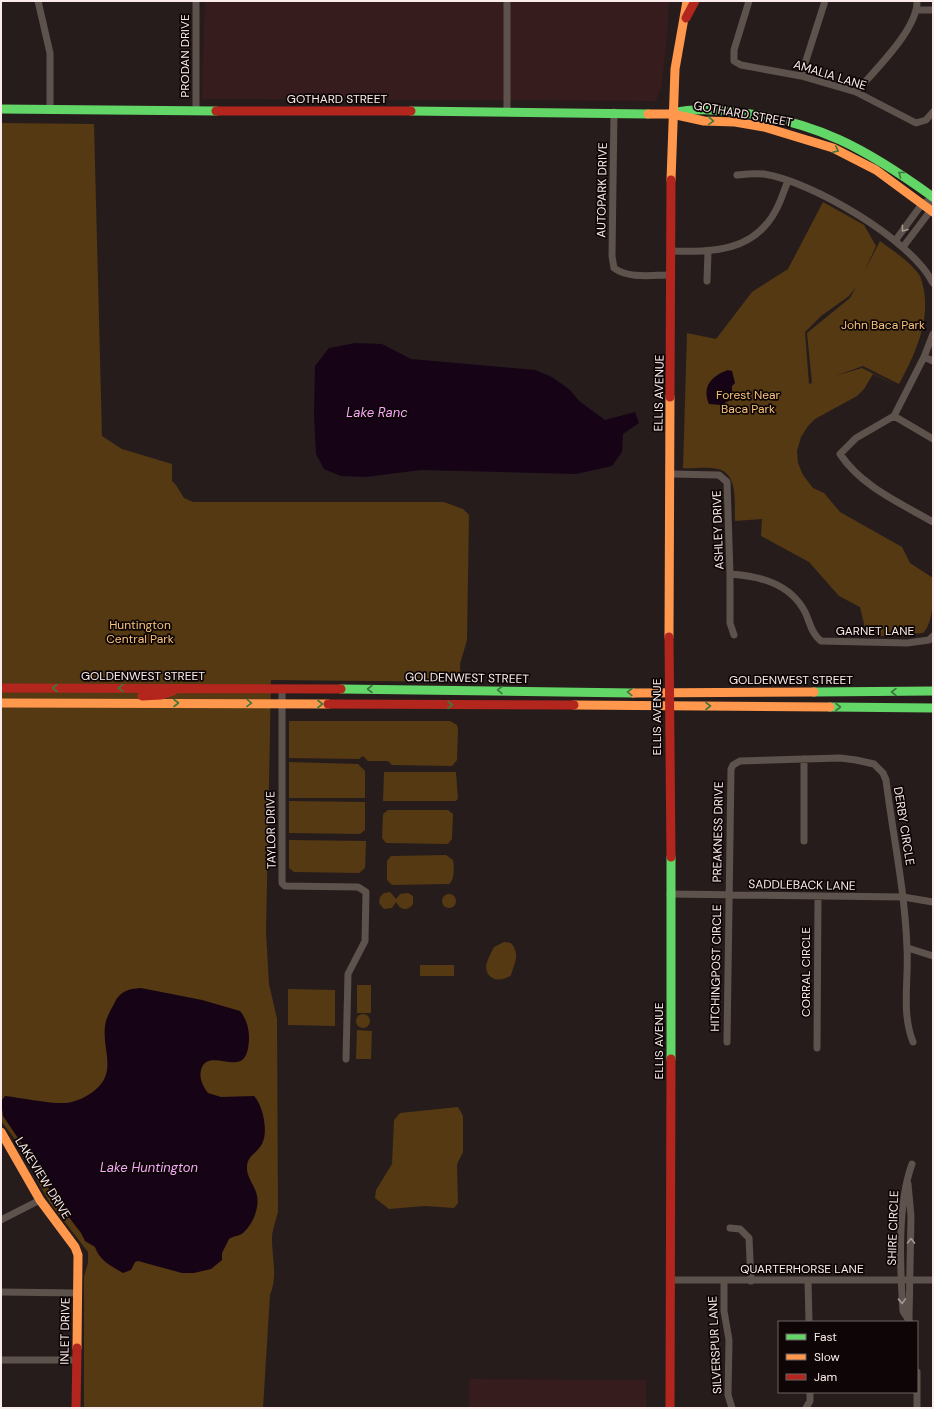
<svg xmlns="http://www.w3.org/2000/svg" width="934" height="1409" font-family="'DM Sans',sans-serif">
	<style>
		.built { fill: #361c1d }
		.green { fill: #543912; fill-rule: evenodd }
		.water { fill: #160316 }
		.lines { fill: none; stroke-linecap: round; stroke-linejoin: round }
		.street { stroke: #5d524c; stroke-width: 7 }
		.fast { stroke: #63d668; stroke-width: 9 }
		.slow { stroke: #ff974d; stroke-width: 9 }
		.jam { stroke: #b3261e; stroke-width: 9 }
		.oneway { stroke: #3d783c }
		.oneway2 { stroke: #a49794 }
		.labels { text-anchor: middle; stroke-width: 3.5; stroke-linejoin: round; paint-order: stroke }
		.street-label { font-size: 12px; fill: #fbeceb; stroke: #0e0606 }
		.park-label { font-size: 12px; fill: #f9c379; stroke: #0e0606 }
		.water-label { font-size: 13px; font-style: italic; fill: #f8a9fa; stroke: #0e0606 }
	</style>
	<rect width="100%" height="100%" fill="#271c1c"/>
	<path class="built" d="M205,1H669L667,36L662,84L656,101L202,99Z
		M469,1379L646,1380V1408H469Z"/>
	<path class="green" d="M1,123L94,124L102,436L122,449L172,464V481L176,485L184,498L193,502H444L463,509L469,515L467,640L460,664L461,682L271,680L266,932L269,984L277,1019L278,1212C276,1220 272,1230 272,1239C272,1259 278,1276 270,1295L263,1408H84V1277L88,1263V1252L50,1203L37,1180L36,1173L17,1142L1,1121Z
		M823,202L864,225L876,246L864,272L880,241C893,251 911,262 920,276C934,313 917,351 899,384L863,366L835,376L862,368L898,386L873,374L864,389L857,396L815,419L808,426L801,437L797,451L798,463L803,475L813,488L824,493L840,512L902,547L910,563L933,578C933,595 934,623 923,633L867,637L860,607L839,596L809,562L761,536L762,519L735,521C734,504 739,474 718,469C707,466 694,469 683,468L687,333L716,339L752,292L788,269ZM856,287L850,298L807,333L812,383L809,384L805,332L821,316L849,296Z
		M289,721H450L457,725L458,729L457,760L452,766L392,765L388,761H368L363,756L359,759L289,758Z
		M289,762L358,764L365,771V798H289Z
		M384,772H456L458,799L455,801H383Z
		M289,801L365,802V830L360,834L289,833Z
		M388,810H448L453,814L452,839L448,844L386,843L382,838L383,814Z
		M289,840L366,841L365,868L359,873L294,872L289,868Z
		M446,855L453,860C454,867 455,879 449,884L392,885L387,880V861L391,856Z
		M390,892L396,899L400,894L408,893L413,896V904C408,912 400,910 396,902L392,908L384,909L379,903L380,897L384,893Z
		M442 901a7 7 0 1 1 14 0a7 7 0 1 1-14 0Z
		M504,942L511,943C520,954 515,962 511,975C503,982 488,982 486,968C486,962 491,953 494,947Z
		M420,965H454V976H420Z
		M357,985H371V1013H357Z
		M288,989L335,990V1026L288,1025Z
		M356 1021a7 7 0 1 1 14 0a7 7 0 1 1-14 0Z
		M357,1030L372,1031L371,1059H356Z
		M458,1107L463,1116V1152L457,1164L458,1203L454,1208L425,1206L389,1209L375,1198L376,1190L392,1164L394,1120L400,1113Z"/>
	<path class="water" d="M355,343L382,344L411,359L535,370L552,377L570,390L579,401L605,420L635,412L639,423L623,434L622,452L612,466L576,474L421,470L366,477L341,476L324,469L316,454L314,415L315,366L329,348Z
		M728,370L732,371L735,383L732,386V399L721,405L709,404C701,386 713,375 728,370Z
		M141,988L202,1000L240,1011C246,1018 249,1028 249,1037C249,1044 248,1056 242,1060C231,1068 206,1050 201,1070C199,1079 203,1086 208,1093L221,1097L254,1096C263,1105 270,1135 260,1147C255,1154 248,1156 247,1166C246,1176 253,1183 256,1192C261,1206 253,1224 243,1233C240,1236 233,1236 229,1239L222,1253V1260L211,1269L194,1273H182L138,1261L135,1262L131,1270L123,1273C111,1266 99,1260 95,1247L85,1241L81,1233L54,1198L33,1160L3,1116L1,1101L5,1096C23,1098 49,1104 66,1103C76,1102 86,1097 94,1091C118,1072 102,1051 105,1026C106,1018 110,1011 114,1004C120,991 128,989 141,988Z"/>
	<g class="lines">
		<path class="street" d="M38,1L50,53V108
			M749,1L734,50V61L741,65L801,76L856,92L916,123L926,120L933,112
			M917,10H933
			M801,76L825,1
			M856,92C874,71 918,29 917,1
			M196,111V1
			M507,111V1
			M614,112L612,256L614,268C629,279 652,275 671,275
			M737,175C746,174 755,173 764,174C811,181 912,240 933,283
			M895,241L922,204L933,198
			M903,247L931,210L933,201
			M671,251C713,252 754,252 776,210C781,201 784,190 788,181
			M707,281L708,252
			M933,334L924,357L894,416L856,438L840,454C861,486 900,503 933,522
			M924,357L933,361
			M894,416L933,439
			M671,474L719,475L727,482L730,574V623L734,635
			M730,574C759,576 790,583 805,612C810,622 811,633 821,641L907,643L929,640L933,636
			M282,689V883L285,886L358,887L366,892L365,941L348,974L346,1059
			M804,841V759
			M670,894L903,897L933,902
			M908,948L933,956
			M727,1042L731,769L733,765L740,761L840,758L856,760L874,764L883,773L886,780C893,836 905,891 907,948C909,979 901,1012 913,1042
			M817,1048L818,896
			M908,1184L911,1216L909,1319
			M1,1220L40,1200
			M730,1228L740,1229L749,1238L751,1281
			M670,1280H933
			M724,1280V1311L729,1340L728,1395L732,1408
			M808,1280L809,1322
			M1,1292L78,1293
			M910,1322L903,1311C900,1268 897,1205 912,1164
			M1,1360H76
			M917,1372V1408
			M806,1408L810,1401V1392"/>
		<path class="fast" d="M1,109L216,111
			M411,111L648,114
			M674,113C694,108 714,110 734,112C816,120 868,150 933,197
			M341,689L633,693
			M814,692L933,691
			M830,707L933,708
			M671,1059V857"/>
		<path class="slow" d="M648,114H672L704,121L735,122L764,127L833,148L876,170L933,212
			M671,180L675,69L687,1
			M669,637L670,397
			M633,693L814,692
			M1,703L328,704
			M574,705L830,707
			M1,1132L40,1200L75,1247L78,1255L77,1348"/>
		<path class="jam" d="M686,18L695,1
			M216,111H411
			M670,397L671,180
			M669,637L671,857
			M1,688L341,689
			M142,696L161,695L173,691
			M328,704L574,705
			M76,1408L77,1348
			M670,1408L671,1059"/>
	</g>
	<defs><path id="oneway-chevron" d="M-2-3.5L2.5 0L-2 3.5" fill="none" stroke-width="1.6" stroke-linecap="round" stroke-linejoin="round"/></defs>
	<g class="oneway">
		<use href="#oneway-chevron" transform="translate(711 121) rotate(4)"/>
		<use href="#oneway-chevron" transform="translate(836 150) rotate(25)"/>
		<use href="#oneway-chevron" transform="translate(901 174) rotate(-144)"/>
		<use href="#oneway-chevron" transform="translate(55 688) rotate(-180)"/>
		<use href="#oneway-chevron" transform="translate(121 688) rotate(179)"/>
		<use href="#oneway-chevron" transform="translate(370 689) rotate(-180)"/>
		<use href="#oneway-chevron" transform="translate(500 690) rotate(-179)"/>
		<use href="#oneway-chevron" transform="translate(630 692) rotate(-179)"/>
		<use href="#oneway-chevron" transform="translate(894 692) rotate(180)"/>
		<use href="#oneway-chevron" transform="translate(176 703)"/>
		<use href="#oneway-chevron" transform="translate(249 703) rotate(2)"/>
		<use href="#oneway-chevron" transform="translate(320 704)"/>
		<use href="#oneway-chevron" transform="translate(450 705)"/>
		<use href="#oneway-chevron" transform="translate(708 706)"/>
		<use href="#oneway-chevron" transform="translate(838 707)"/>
	</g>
	<g class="oneway2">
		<use href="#oneway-chevron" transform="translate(904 229) rotate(127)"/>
		<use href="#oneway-chevron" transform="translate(911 1241) rotate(-89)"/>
		<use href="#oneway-chevron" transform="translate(902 1301) rotate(88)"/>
	</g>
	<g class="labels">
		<g class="street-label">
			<text transform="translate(185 56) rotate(-90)" y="4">PRODAN DRIVE</text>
			<text transform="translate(830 75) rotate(17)" y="4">AMALIA LANE</text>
			<text x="337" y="103">GOTHARD STREET</text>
			<text transform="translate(743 114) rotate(10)" y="4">GOTHARD STREET</text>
			<text transform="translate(602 190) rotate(-89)" y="4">AUTOPARK DRIVE</text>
			<text transform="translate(659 393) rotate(-89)" y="4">ELLIS AVENUE</text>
			<text transform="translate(718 530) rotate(-92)" y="4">ASHLEY DRIVE</text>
			<text x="875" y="635">GARNET LANE</text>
			<text x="143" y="680">GOLDENWEST STREET</text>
			<text transform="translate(467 678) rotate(1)" y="4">GOLDENWEST STREET</text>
			<text x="791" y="684">GOLDENWEST STREET</text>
			<text transform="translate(657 717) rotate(-90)" y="4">ELLIS AVENUE</text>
			<text transform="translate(904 826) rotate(81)" y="4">DERBY CIRCLE</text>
			<text transform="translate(271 830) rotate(-91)" y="4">TAYLOR DRIVE</text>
			<text transform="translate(718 832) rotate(-89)" y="4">PREAKNESS DRIVE</text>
			<text transform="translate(802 885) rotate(1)" y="4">SADDLEBACK LANE</text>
			<text transform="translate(716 968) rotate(-89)" y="4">HITCHINGPOST CIRCLE</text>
			<text transform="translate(806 972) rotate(-90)" y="4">CORRAL CIRCLE</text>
			<text transform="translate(659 1041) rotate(-90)" y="4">ELLIS AVENUE</text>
			<text transform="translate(43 1178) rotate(58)" y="4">LAKEVIEW DRIVE</text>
			<text transform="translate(893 1228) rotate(-88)" y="4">SHIRE CIRCLE</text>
			<text x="802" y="1273">QUARTERHORSE LANE</text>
			<text transform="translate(65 1331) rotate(-89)" y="4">INLET DRIVE</text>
			<text transform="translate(715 1345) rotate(-93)" y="4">SILVERSPUR LANE</text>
		</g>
		<g class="park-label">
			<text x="883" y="329">John Baca Park</text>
			<text x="748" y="399">Forest Near<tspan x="748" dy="14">Baca Park</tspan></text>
			<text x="140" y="629">Huntington<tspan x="140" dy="14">Central Park</tspan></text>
		</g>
		<g class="water-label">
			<text x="377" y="417">Lake Ranc</text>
			<text x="149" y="1172">Lake Huntington</text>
		</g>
	</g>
	<rect width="934" height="1409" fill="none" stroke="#fbeceb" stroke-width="4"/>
	<rect x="778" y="1321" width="140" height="72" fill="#0e0606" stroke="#6d6262"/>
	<rect x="786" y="1334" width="20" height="6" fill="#63d668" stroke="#6d6262"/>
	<text x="814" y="1341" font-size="12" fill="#fbeceb">Fast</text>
	<rect x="786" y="1354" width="20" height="6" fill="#ff974d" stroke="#6d6262"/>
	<text x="814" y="1361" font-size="12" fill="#fbeceb">Slow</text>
	<rect x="786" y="1374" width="20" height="6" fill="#b3261e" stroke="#6d6262"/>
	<text x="814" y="1381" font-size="12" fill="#fbeceb">Jam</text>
</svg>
